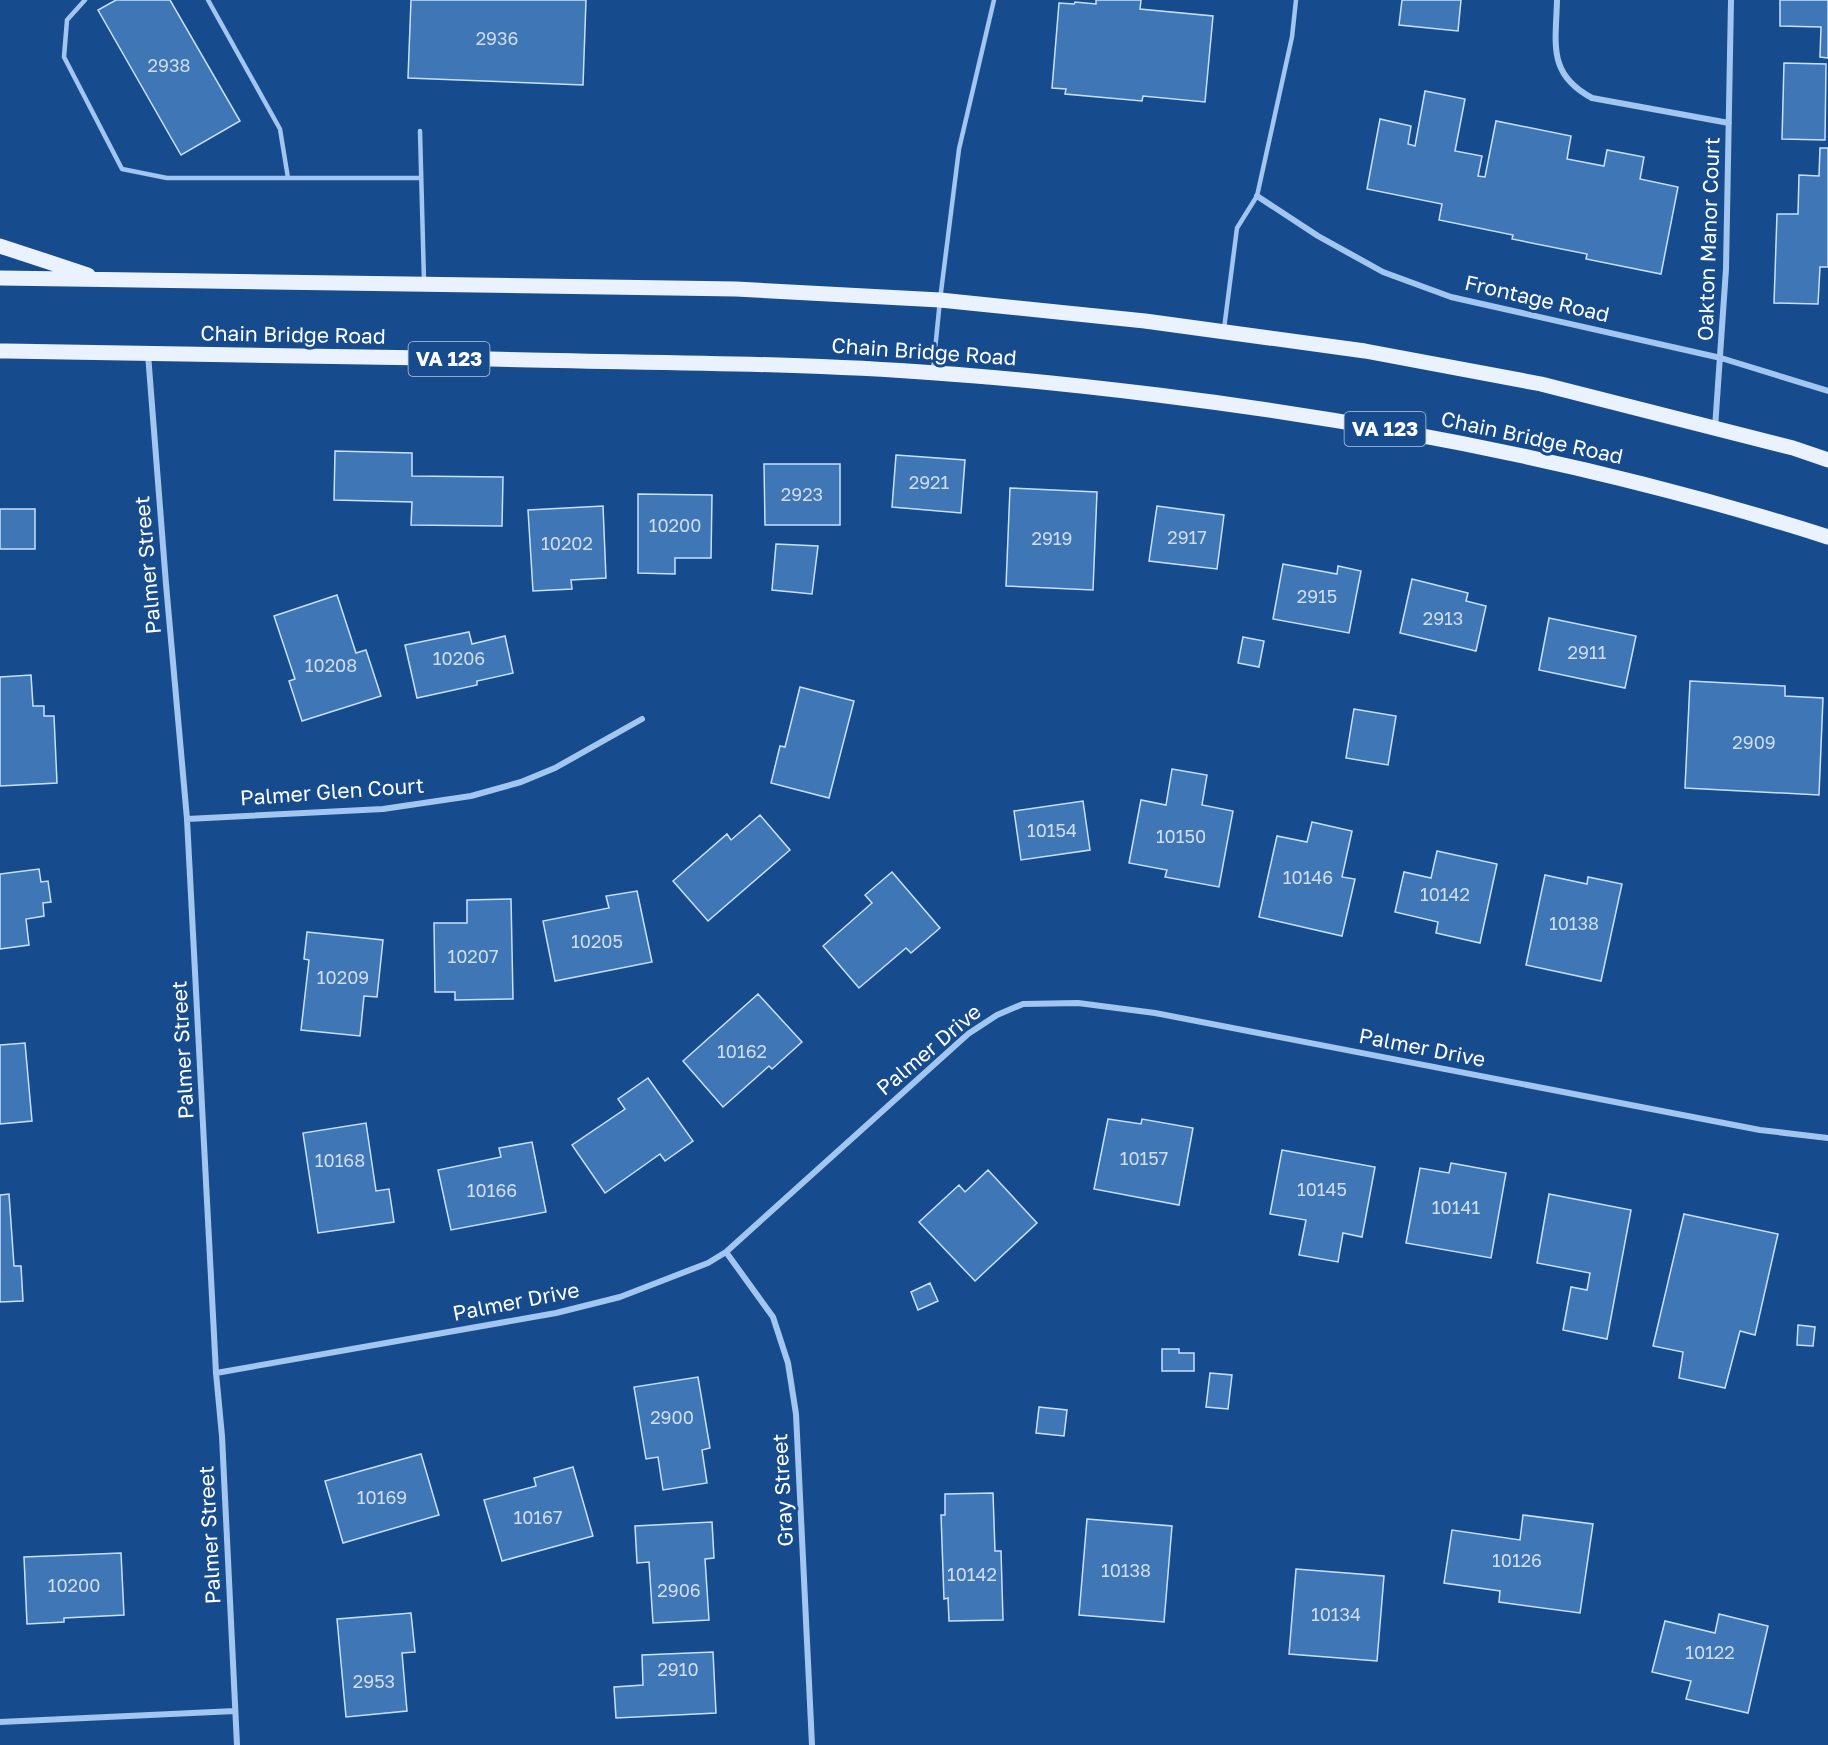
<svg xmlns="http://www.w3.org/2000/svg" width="1828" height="1745" font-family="'Golos Text',sans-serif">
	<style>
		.building { fill: #3f76b6; stroke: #c8e0fb; stroke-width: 1.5 }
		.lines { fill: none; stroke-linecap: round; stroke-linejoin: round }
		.service { stroke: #a2c6ef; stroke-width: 4.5 }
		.minor { stroke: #a2c6ef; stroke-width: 6 }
		.primary { stroke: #eaf2ff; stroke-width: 15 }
		.labels { text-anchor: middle; stroke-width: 6; stroke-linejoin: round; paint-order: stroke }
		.number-label { font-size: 18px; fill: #cfdded }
		.shield { fill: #164c8e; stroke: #b9c9dd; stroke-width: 1.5 }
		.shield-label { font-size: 20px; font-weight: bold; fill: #fff }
		.street-label { font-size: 21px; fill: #fff; stroke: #164c8e }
	</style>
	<rect width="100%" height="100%" fill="#164c8e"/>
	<path class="building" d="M116,0H170L240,121L181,155L98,10Z
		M411,0H586L583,85L408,78Z
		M1096,0H1141L1140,9L1213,16L1205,102L1143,96L1142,101L1065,94L1066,89L1052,88L1059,3L1074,4L1075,2L1096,4Z
		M1402,0H1461L1458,31L1399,25Z
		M1780,0H1828V58L1820,57L1821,27L1780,26Z
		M1784,63L1826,64L1825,140L1782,139Z
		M1425,91L1465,99L1455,151L1482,156L1478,176L1485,177L1496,121L1571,136L1567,159L1604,166L1607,150L1644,157L1640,179L1678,187L1661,274L1586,259L1587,254L1512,239L1513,235L1439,220L1442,204L1367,189L1380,119L1411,126L1408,144L1415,146Z
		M1820,148H1828V267H1820L1818,304L1774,303L1777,214H1798L1799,175L1819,176Z
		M335,451L412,453V476L503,477L502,526L411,525L412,502L334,500Z
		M896,455L965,460L961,513L892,507Z
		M764,464H840V525H765Z
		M1010,488L1097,492L1093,590L1006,586Z
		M638,494L712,495L711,558H675V574L638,573Z
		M603,506L606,578L571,580L572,589L533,591L528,510Z
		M1157,506L1224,515L1217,569L1149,561Z
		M0,509H35V549H0Z
		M776,544L818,546L812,594L772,590Z
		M1283,564L1337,574L1338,566L1361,571L1349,633L1273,619Z
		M1412,579L1468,593L1466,601L1486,606L1476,651L1400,633Z
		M337,595L356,653L366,650L381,696L302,721L289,681L295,679L274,616Z
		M1549,618L1636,636L1625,688L1539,670Z
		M469,632L472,644L505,636L513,673L477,681V685L417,698L405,645Z
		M1243,637L1264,641L1259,667L1238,663Z
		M31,675L33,706H44V716H54L57,783L0,786V677Z
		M1690,681L1785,686V696L1823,698L1819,795L1685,788Z
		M800,687L854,701L829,798L771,783L780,746L785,747Z
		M1354,709L1396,716L1388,765L1346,758Z
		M1172,769L1207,775L1202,805L1233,811L1219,887L1165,877L1167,870L1129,863L1141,800L1166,805Z
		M1083,801L1090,850L1021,860L1014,811Z
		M760,815L790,850L708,921L673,881L727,834L731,840Z
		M1312,822L1352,831L1342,877L1355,879L1342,936L1259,917L1277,836L1307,842Z
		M1437,851L1497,864L1480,943L1436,933L1438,922L1395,912L1404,872L1431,878Z
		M39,869L41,882L48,881L51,902L43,903L44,916L26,919L29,945L0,949V874Z
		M892,872L940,928L911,953L906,948L859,988L823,946L872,903L865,895Z
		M1545,875L1587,884L1588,877L1622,884L1601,981L1526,965Z
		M637,891L652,962L555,981L543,921L609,908L606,896Z
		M511,899L513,999L455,1000V992H435L434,923H467V900Z
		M307,932L383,940L377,997L364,996L360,1036L301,1030L309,960L304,959Z
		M758,994L802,1042L772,1069L769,1066L723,1107L683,1061Z
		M25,1043L32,1121L0,1124V1045Z
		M648,1078L693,1141L665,1161L660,1154L605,1193L572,1145L625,1109L618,1099Z
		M1108,1119L1141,1124L1142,1119L1193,1128L1179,1205L1094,1189Z
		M366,1123L376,1191L389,1189L394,1222L318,1233L303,1133Z
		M532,1142L546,1212L451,1230L438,1170L501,1157L499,1148Z
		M1282,1150L1375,1167L1362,1237L1343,1233L1338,1262L1299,1255L1306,1220L1270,1214Z
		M1451,1163L1506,1173L1491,1258L1406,1243L1420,1168L1449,1173Z
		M988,1170L1037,1223L975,1281L919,1222L959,1185L965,1192Z
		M9,1194L14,1266H21L23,1301L0,1302V1195Z
		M1549,1194L1631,1210L1607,1339L1563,1330L1571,1287L1587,1290L1590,1273L1537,1263Z
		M1684,1214L1778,1234L1755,1335L1740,1331L1725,1388L1679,1378L1683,1352L1653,1346Z
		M930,1283L938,1301L918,1310L911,1292Z
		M1798,1325L1815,1327L1813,1346L1797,1345Z
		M1162,1349H1179V1353H1194V1371H1162Z
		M1210,1373L1232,1375L1228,1409L1206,1407Z
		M698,1377L710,1448L702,1450L707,1483L663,1490L658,1457L646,1459L634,1387Z
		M1039,1407L1067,1410L1064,1436L1036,1433Z
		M421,1454L439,1515L343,1543L325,1481Z
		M573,1467L593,1536L502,1561L484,1500L536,1486L534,1478Z
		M993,1493L995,1551H1001L1003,1620L949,1621L948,1598L944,1599L941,1515H945V1494Z
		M1523,1515L1593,1524L1580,1613L1499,1602L1500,1591L1444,1583L1452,1530L1520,1540Z
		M1087,1519L1172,1526L1164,1622L1079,1615Z
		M712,1522L714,1558L705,1559L709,1620L653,1623L649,1562L637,1563L635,1526Z
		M121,1553L124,1615L64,1618V1622L27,1624L24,1557Z
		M1296,1569L1384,1576L1377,1661L1289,1654Z
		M411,1613L415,1652L402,1653L407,1711L346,1717L337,1619Z
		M1719,1614L1768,1626L1748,1713L1686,1699L1691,1681L1652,1672L1665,1621L1715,1633Z
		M713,1652L716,1713L616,1718L614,1687L643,1685L642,1655Z"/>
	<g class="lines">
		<path class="service" d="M85,0L67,20L64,57L122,169L167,178H421
			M208,0L280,129L288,178
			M420,131L424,281
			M1224,329L1237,228L1257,196L1292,37L1296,0
			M933,370L940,300L959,149L994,0"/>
		<path class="minor" d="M1557,0C1556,44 1547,74 1592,98L1729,123
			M1257,196L1318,236L1383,272L1451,297L1721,358L1828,391
			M148,354L166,584L187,819L216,1373L222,1436L237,1745
			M1715,428L1726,269L1731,0
			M187,819L383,809L471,796L521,782L555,768L642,719
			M726,1252L773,1317L788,1363L796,1414L812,1745
			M216,1373L556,1313L620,1297L708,1263L726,1252L968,1034L997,1015L1023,1004L1078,1003L1155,1013L1760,1130L1828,1138
			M0,1722L235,1711"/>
		<path class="primary" d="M0,246L88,275
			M0,278L736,289L940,300L1145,321L1365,351L1541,384L1793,448L1828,460
			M0,351C164,353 328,356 491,359C640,363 788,362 936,373C1010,378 1084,386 1158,395C1385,423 1610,467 1828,537"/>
	</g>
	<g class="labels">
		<g class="number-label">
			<text x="497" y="45">2936</text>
			<text x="169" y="72">2938</text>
			<text x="929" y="489">2921</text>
			<text x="802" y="501">2923</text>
			<text x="675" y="532">10200</text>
			<text x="1187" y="544">2917</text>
			<text x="1052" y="545">2919</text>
			<text x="567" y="550">10202</text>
			<text x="1317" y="603">2915</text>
			<text x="1443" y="625">2913</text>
			<text x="1587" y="659">2911</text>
			<text x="459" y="665">10206</text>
			<text x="331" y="672">10208</text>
			<text x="1754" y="749">2909</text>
			<text x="1052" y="837">10154</text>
			<text x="1181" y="843">10150</text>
			<text x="1308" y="884">10146</text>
			<text x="1445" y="901">10142</text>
			<text x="1574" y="930">10138</text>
			<text x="597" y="948">10205</text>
			<text x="473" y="963">10207</text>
			<text x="343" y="984">10209</text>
			<text x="742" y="1058">10162</text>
			<text x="1144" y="1165">10157</text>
			<text x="340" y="1167">10168</text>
			<text x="1322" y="1196">10145</text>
			<text x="492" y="1197">10166</text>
			<text x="1456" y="1214">10141</text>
			<text x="672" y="1424">2900</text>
			<text x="382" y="1504">10169</text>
			<text x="538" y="1524">10167</text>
			<text x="1517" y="1567">10126</text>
			<text x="1126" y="1577">10138</text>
			<text x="972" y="1581">10142</text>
			<text x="74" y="1592">10200</text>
			<text x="679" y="1597">2906</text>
			<text x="1336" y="1621">10134</text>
			<text x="1710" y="1659">10122</text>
			<text x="678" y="1676">2910</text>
			<text x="374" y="1688">2953</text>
		</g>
		<g class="shield">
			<rect x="408.5" y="342" width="81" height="34" rx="4.5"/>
			<rect x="1344.5" y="412" width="81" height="34" rx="4.5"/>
		</g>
		<g class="shield-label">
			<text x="449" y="366">VA 123</text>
			<text x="1385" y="436">VA 123</text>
		</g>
		<g class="street-label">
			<text transform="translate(1709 239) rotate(-88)" y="7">Oakton Manor Court</text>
			<text transform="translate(1537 299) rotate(13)" y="7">Frontage Road</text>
			<text transform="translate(293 335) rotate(1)" y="7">Chain Bridge Road</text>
			<text transform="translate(924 352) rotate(4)" y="7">Chain Bridge Road</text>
			<text transform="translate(1532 438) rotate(12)" y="7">Chain Bridge Road</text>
			<text transform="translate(148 565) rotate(-95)" y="7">Palmer Street</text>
			<text transform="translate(332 792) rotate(-4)" y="7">Palmer Glen Court</text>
			<text transform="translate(1422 1048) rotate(11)" y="7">Palmer Drive</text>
			<text transform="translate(183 1050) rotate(-93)" y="7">Palmer Street</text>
			<text transform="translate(929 1050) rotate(-40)" y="7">Palmer Drive</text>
			<text transform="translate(516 1302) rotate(-11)" y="7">Palmer Drive</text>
			<text transform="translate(783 1490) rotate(-93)" y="7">Gray Street</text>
			<text transform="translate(210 1535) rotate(-93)" y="7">Palmer Street</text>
		</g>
	</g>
</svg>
